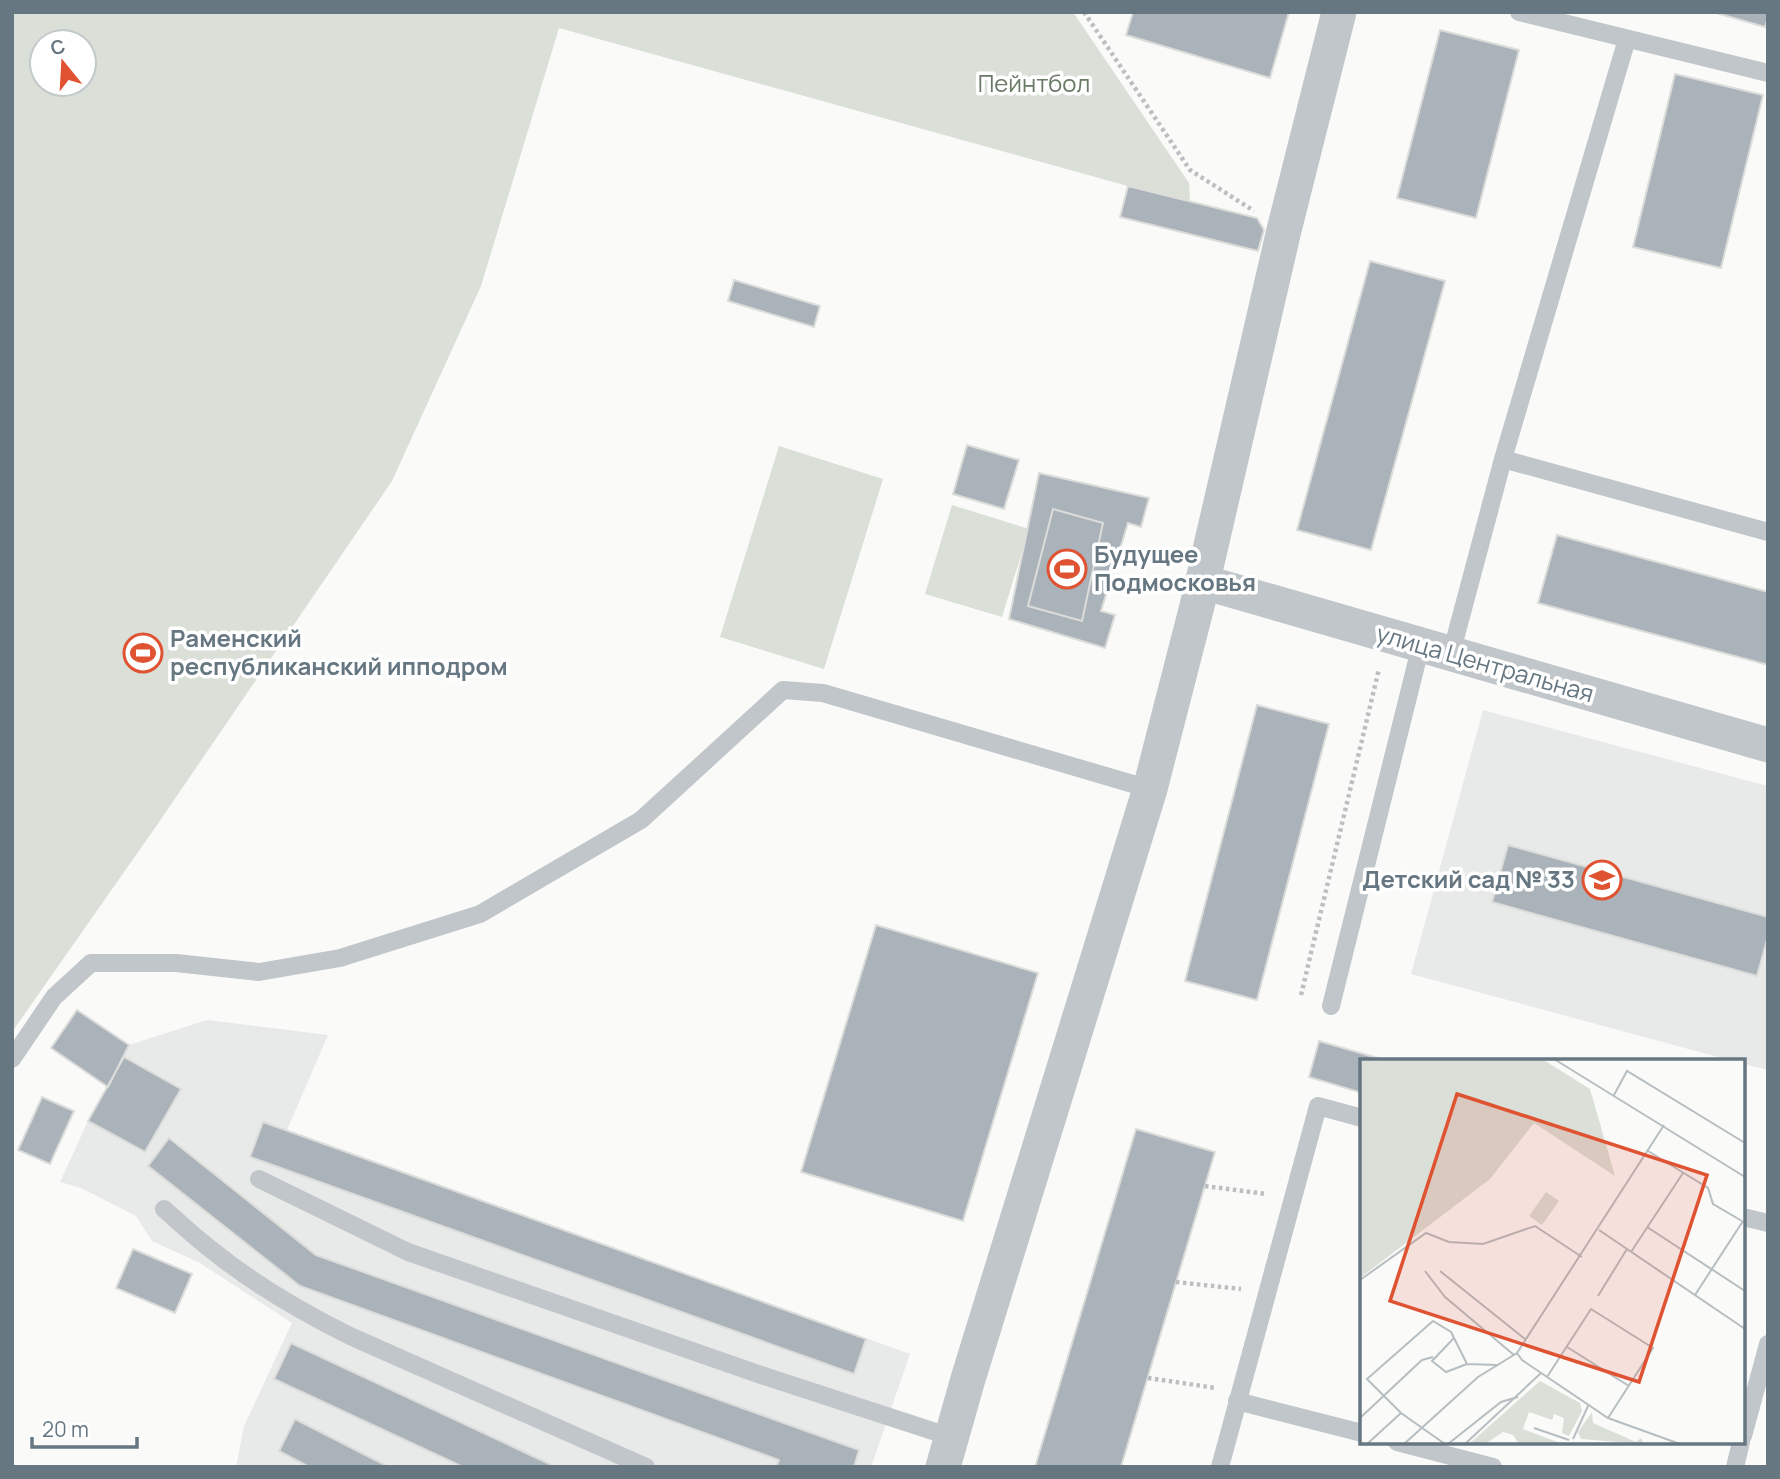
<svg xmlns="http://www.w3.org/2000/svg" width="1780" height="1479" font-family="Manrope,sans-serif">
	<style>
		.built { fill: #e8e9e9 }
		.green { fill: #dadfd7; fill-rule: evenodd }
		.building { fill: #aab3b9; stroke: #dcdcda; stroke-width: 2 }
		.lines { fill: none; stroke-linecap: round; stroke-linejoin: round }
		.path { stroke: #bcbfc2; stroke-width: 4.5; stroke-dasharray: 3.5 3.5; stroke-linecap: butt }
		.service { stroke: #c1c6ca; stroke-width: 18 }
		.minor { stroke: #c1c6ca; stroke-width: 35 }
		.labels { text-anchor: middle; stroke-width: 7; stroke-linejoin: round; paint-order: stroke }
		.park-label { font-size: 24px; fill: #697a65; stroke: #fff }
		.poi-label { font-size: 24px; font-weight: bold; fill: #667782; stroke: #fff; text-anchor: start }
		.street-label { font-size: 24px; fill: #667782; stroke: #fff }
		.inset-road { fill: none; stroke: #b6bec2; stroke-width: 2 }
		.view { fill: #df5333; fill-opacity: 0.15; stroke: #df5333; stroke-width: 3.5 }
		.inset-edge { fill: none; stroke: #667782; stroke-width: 3.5 }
	</style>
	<rect width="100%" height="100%" fill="#fafaf8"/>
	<path class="built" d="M1483,710L1768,786V1070L1743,1064V1061H1733L1411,974Z
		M77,1010L129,1045L207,1020L328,1035L287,1130L910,1354L871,1467H236L244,1426L292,1323L200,1263L152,1241L136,1216L81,1188L60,1182L88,1121L107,1087L51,1048Z"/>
	<path class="green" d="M12,12H1073L1189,183L1190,201L1128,186L559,28L481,286L392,481L157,825L12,1032ZM42,42H84V84H42Z
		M779,446L883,479L824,669L720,637Z
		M952,505L1029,529L1002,617L925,594Z"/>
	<path class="building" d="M1133,12H1289L1270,78L1126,35Z
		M1713,12H1768V18L1765,27Z
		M1440,30L1519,50L1476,218L1397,198Z
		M1675,74L1763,95L1721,268L1633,247Z
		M1128,186L1257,218L1264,230L1258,251L1120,217Z
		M1370,261L1445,281L1371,550L1297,530Z
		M734,280L820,306L814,327L728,301Z
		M967,445L1019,460L1004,509L953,494Z
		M1039,473L1149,498L1141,527L1128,523L1101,611L1115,615L1105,648L1009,619Z
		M1053,509L1103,523L1082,621L1028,606Z
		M1557,535L1768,592V665L1538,603Z
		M1257,705L1329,724L1257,1000L1185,981Z
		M1508,845L1768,917V936L1757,976L1492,902Z
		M876,925L1038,973L963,1221L801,1172Z
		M77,1010L129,1045L108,1087L51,1048Z
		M1319,1041L1388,1061H1362V1093L1309,1077Z
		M124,1057L181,1089L145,1152L88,1121Z
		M42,1097L74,1111L50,1164L18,1150Z
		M263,1122L866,1339L854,1374L250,1157Z
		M1136,1129L1215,1152L1121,1467H1035Z
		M169,1138L316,1255L859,1450L854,1467H776L779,1460L300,1286L148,1166Z
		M133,1249L192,1274L175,1313L116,1288Z
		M291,1343L556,1467H463L274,1379Z
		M295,1419L389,1467H309L279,1451Z"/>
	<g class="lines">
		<path class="path" d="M1084,12L1190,170L1254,211
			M1301,995L1379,669
			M1205,1186L1266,1194
			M1176,1282L1241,1289
			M1148,1378L1216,1388"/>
		<path class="service" d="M1519,12L1768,73
			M1503,459L1768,532
			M1451,654L1503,459L1627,39
			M1331,1006L1421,645
			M12,1059L54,997L91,963H176L259,972L340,958L480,914L641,820L783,690L823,693L1150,789
			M259,1179L408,1252L761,1375L951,1437
			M164,1209C180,1223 196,1238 213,1251C255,1285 302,1312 350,1336L646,1467
			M1743,1217L1768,1223
			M1237,1401L1362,1433
			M1743,1436L1768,1344
			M1397,1442L1493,1467
			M1220,1467L1318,1106L1362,1118
			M1735,1467L1741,1442"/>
		<path class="minor" d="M1203,582L1768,745
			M943,1467L968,1379L1150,789L1197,606L1284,230L1339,12"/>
	</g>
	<defs>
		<symbol id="stadium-ring" viewBox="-11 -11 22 22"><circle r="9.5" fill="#fff" stroke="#df5333" stroke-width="1.5"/><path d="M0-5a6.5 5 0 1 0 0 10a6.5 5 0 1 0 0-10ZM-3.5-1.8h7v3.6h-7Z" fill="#df5333"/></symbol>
		<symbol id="school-ring" viewBox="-11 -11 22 22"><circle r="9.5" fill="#fff" stroke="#df5333" stroke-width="1.5"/><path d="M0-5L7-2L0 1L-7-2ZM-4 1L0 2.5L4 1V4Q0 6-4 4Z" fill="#df5333"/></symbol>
	</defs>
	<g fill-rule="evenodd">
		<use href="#stadium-ring" x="1045" y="547" width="44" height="44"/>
		<use href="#stadium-ring" x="121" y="631" width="44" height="44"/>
		<use href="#school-ring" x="1580" y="858" width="44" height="44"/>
	</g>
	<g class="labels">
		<g class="park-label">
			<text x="1034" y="92">Пейнтбол</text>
		</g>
		<g class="poi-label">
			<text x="1094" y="563">Будущее<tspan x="1094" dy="28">Подмосковья</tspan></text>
			<text x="170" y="647">Раменский<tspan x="170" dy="28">республиканский ипподром</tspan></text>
			<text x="1575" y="888" text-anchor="end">Детский сад № 33</text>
		</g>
		<g class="street-label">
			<text transform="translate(1485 664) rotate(16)" y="8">улица Центральная</text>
		</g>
	</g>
	<g transform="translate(1360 1059)">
		<rect width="385" height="385" fill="#fafaf8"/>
		<path d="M0,0H182L230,30L255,117L174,64L130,120L0,219ZM186,133L199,142L182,166L169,157ZM180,322L220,344L222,352L209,377L202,374L204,359L194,355L192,361L169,353L163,370L203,385H159L153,376L143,373L125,385H109ZM232,353L233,364L276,383L281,379L284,385L221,380L218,373Z" fill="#dadfd7"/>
		<path class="inset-road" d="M194,0L385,118M254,36L267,12L385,84M288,92L348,129L353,145L382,162M287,168L385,232M239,171L385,270M271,193L323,114M65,212L85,238L154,296M80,212L165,280M0,221L66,174L89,183L123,185L175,167L222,198M335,236L383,162M238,237L267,190M94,279L72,302L86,313L107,305M207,288L269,327M157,294L162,301L248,359L320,385M187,318L231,250L293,289L248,359M0,359L62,301L73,298M174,369L209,381M213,380L228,347M7,385L41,354M44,385L118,318L157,294L304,66M85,385L41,354L7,320L73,262L91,273L107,305L137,306M88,385L141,343L158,338M105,385L181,314"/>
		<path class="view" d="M97,35L347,116L279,323L30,242Z"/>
		<rect width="385" height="385" class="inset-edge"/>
	</g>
	<rect width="1780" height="1479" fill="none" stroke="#667782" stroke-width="28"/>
	<g transform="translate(63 63) rotate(342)"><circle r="33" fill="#ffffff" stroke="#c2c9cd" stroke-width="2"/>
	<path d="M0-5L12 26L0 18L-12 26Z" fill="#df5333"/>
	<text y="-10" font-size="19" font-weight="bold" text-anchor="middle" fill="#667782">С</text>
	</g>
	<path d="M32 1437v10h105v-10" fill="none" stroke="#667782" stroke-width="3.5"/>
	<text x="42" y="1437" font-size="21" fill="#667782" stroke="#ffffff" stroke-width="5" paint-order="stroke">20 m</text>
</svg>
